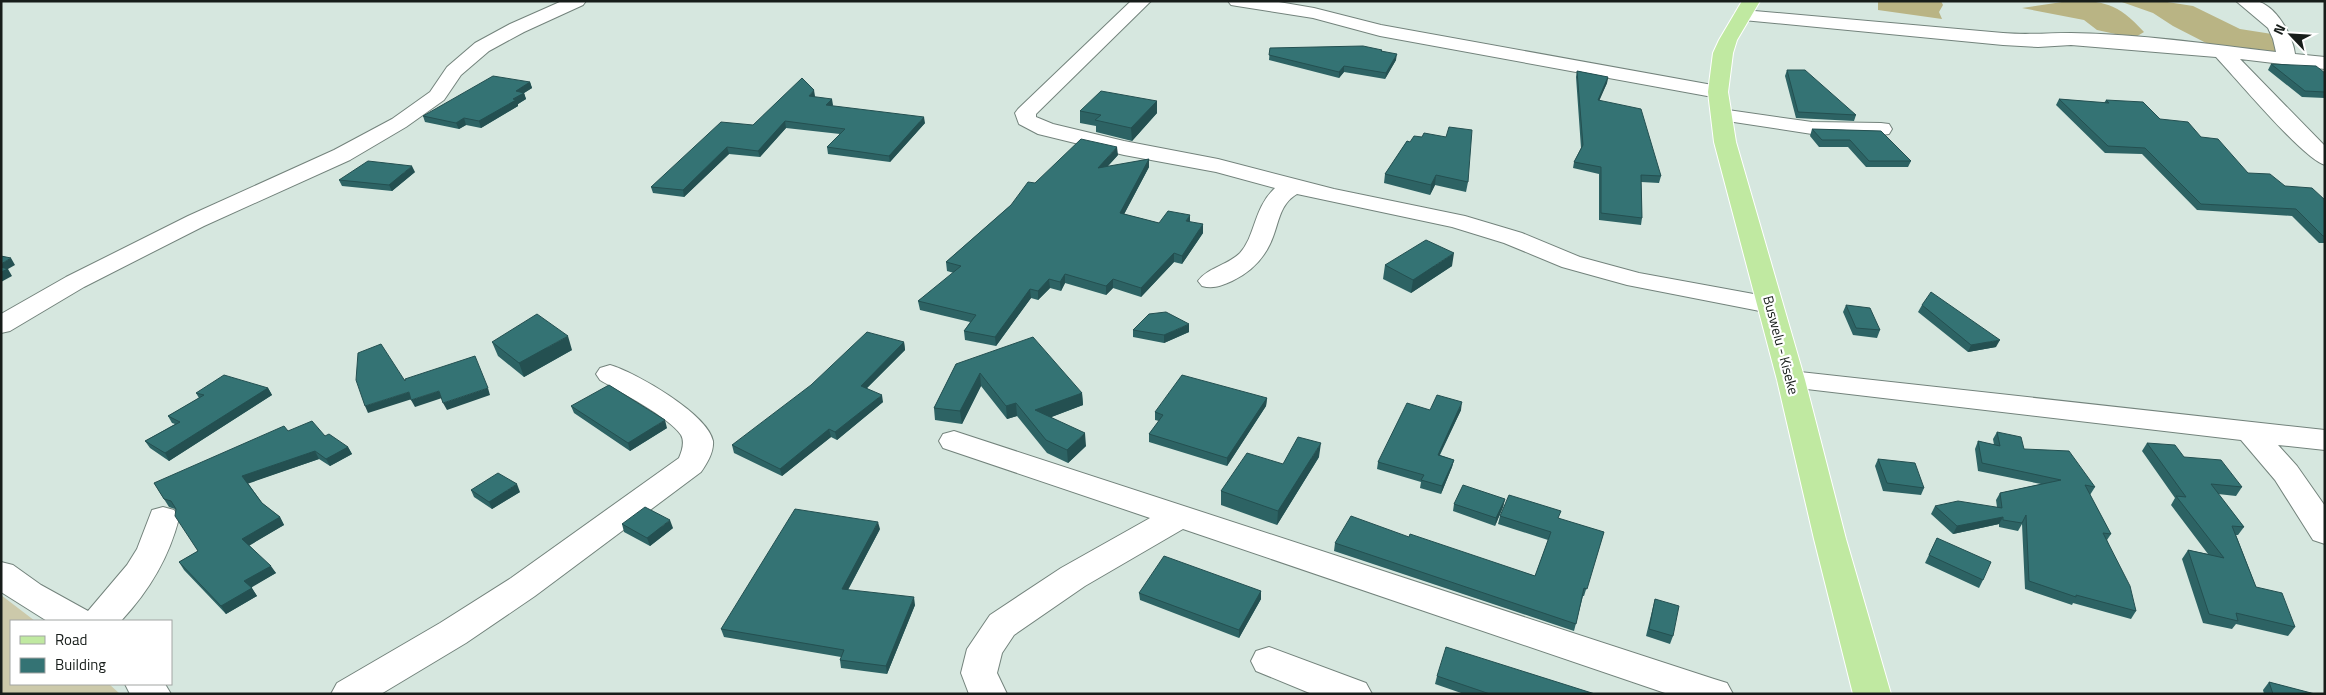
<svg xmlns="http://www.w3.org/2000/svg" width="2326" height="695" font-family="'Titillium Web',sans-serif">
	<style>
		.green { fill: #ccc9aa }
		.forest { fill: #b9b484 }
		.lines { fill: none; stroke-linecap: round; stroke-linejoin: round }
		.minor-casing { stroke: #73837c; stroke-width: 2 }
		.major-casing { stroke: #fff; stroke-width: 2 }
		.minor { fill: #fff; fill-rule: evenodd }
		.major { fill: #c0e9a1; fill-rule: evenodd }
		.wall { fill: #2d6364 }
		.shaded-wall { fill: #245051 }
		.building { fill: #347374; stroke: #245051 }
		.labels { text-anchor: middle; stroke-width: 4.5; stroke-linejoin: round; paint-order: stroke }
		.street-label { font-size: 14px; fill: #171d1a; stroke: #fff }
	</style>
	<rect width="100%" height="100%" fill="#d6e7df"/>
	<path class="green" d="M1,595L35,621H11V684H109L120,694H1Z"/>
	<path class="forest" d="M1878,1H1941L1943,5L1939,12L1942,19L1878,10Z
		M2061,1C2102,1 2115,0 2144,32L2134,38L2097,30L2084,20L2022,8L2062,2Z
		M2119,1H2161L2193,6L2240,29L2272,34L2280,53L2210,45L2173,26L2153,13Z"/>
	<g class="lines">
		<defs>
			<path id="minor" d="M562,1H586L583,5L524,32L489,51L461,75L444,100L406,127L350,160L204,226L84,287L10,331L1,333V314L66,277L188,216L334,150L392,119L430,92L447,67L475,43L510,24Z
				M1131,1H1151L1036,114V117L1053,124L1124,141L1218,159L1334,189L1465,216L1522,233L1580,257L1639,273L1770,297L1779,299L1783,305L1779,311L1770,313L1627,285L1562,267L1504,243L1452,227L1297,194C1278,205 1279,226 1270,244C1262,261 1249,273 1232,281C1221,286 1213,289 1202,286L1198,281C1207,268 1228,265 1240,253C1256,235 1253,209 1275,188L1216,172L1124,155L1038,134L1019,124L1015,113L1018,109Z
				M1228,1H1273L1314,8L1381,25L1718,86L1725,88L1728,92L1725,96L1718,98L1380,36L1313,18L1237,6L1231,5Z
				M2236,1C2243,1 2250,0 2256,1C2276,5 2293,36 2295,54L2325,57V69L2240,59L2325,146V165C2303,159 2235,77 2216,57L2071,45L2038,47L2003,45L1743,20L1737,19L1734,15L1737,11L1743,10L2003,33C2026,35 2048,33 2071,33C2139,34 2208,44 2276,52L2273,39L2268,28Z
				M1721,109L1812,122L1881,123L1889,124L1892,129L1889,134L1881,135L1812,134L1714,119L1711,115L1714,111Z
				M610,365C635,372 708,414 713,441C714,452 707,463 701,472L535,596L466,643L381,694H331L337,683L440,623L511,578L679,458C682,451 685,442 681,435C669,417 620,392 600,380L596,374L600,368Z
				M1791,371L2325,430V450L2278,445L2297,466L2325,506V544L2313,540L2275,480L2241,440L1781,386L1777,380L1781,374Z
				M954,431L1714,679L1727,683L1733,694H1668L1183,529L1085,586L1014,635L1002,653L997,673L1007,694H969L961,673L967,649L990,615L1061,568L1150,518L943,448L939,441L943,434Z
				M163,507L174,510L179,518C169,558 149,591 121,621H47L1,592V562L13,565L41,585L88,611L127,565L137,549L152,510Z
				M1269,647L1366,683L1372,694H1312L1256,671L1251,661L1256,651Z
				M125,684H165L171,694H130Z"/>
			<path id="major" d="M1742,1H1760L1737,40L1733,53L1728,92L1736,142L1805,380L1846,539L1891,694H1853L1814,539L1777,380L1714,142L1708,92L1713,53L1719,40Z"/>
		</defs>
		<use href="#minor" class="minor-casing"/>
		<use href="#major" class="major-casing"/>
		<use href="#minor" class="minor"/>
		<use href="#major" class="major"/>
	</g>
	<path class="wall" d="M1270,48L1382,51L1396,60L1385,79L1344,72L1339,78L1269,60Z
		M2271,64L2325,73V98L2302,97L2268,70Z
		M1787,70L1856,115L1854,121L1796,118L1785,76Z
		M1577,71L1608,77L1607,83L1599,100L1661,176L1659,183L1641,182L1642,218L1641,225L1599,220V174L1573,168L1574,162L1581,148L1576,77Z
		M530,82L532,88L524,93L526,99L518,104V106L481,128L466,125L459,129L425,122L423,116Z
		M815,96V97L833,105L832,106L925,123L890,162L828,154L827,147L840,134L786,128L760,157L729,154L684,197L653,193L651,187L753,125Z
		M2059,99L2104,103L2106,100L2160,119L2201,137L2248,173L2325,200V243H2319L2292,216L2197,210L2142,154L2105,153L2056,105Z
		M1157,101V113L1132,141L1096,132V126L1080,123V111Z
		M1812,129L1881,131L1911,161L1908,167H1866L1848,147H1819L1810,136Z
		M1407,141L1468,182L1466,192L1435,185L1430,195L1384,183L1385,174Z
		M1118,155L1107,167L1149,159V167L1124,214L1159,223L1190,222L1203,233L1182,264L1174,262L1141,297L1113,288L1106,295L1065,283L1061,291L1050,288L1038,300L1031,298L996,346L965,340L964,331L970,322L920,310L918,301L954,273L947,271L946,262L1011,205L1035,183Z
		M415,172L392,191L342,186L339,180Z
		M1385,265L1452,266L1411,293L1383,279Z
		M1846,305L1880,330L1877,338L1853,335L1843,312Z
		M1922,305L1996,347L1968,352L1918,312Z
		M1133,330L1189,332L1164,343L1133,337Z
		M492,342L572,350L524,377L498,356Z
		M904,342L905,350L867,388L883,402L837,440L831,437L782,476L734,453L732,445Z
		M956,364L1082,393L1083,405L1051,417L1086,446L1068,463L1047,453L1017,416L1007,419L981,386L962,424L935,420L934,408Z
		M268,388L272,395L169,461L150,448L145,441L175,424L172,423L168,416L199,398L196,393Z
		M1267,398L1266,406L1227,466L1149,442V434L1159,421L1155,420V412Z
		M571,406L667,428L630,451L574,413Z
		M1430,410H1461L1440,455L1454,460L1452,467L1441,494L1420,488L1421,482L1377,469L1378,462Z
		M1997,432L2024,449L2095,487L2090,495L2111,534L2107,540L2136,611L2131,619L2073,603L2072,605L2025,589L2022,524L2018,531L1999,527V524L1953,534L1931,514L1935,506L1997,507L1996,500L2000,493L2041,484L1978,471L1975,449L1978,441L1994,445L1993,439Z
		M325,436L348,447L352,454L330,466L319,459L248,483L262,503L280,517L284,525L249,545L276,573L251,587L257,596L226,614L184,570L179,562L198,551L175,509L169,507L154,483Z
		M2147,443L2184,457L2242,487L2236,496L2218,494L2244,527L2238,535H2236L2256,587L2295,627L2288,636L2236,624L2232,629L2203,623L2182,559L2188,550L2208,554L2171,505L2175,498L2142,451Z
		M1319,457L1277,525L1221,505V491L1283,464Z
		M1878,459L1924,488L1921,495L1883,491L1875,466Z
		M471,490L520,492L492,509L474,497Z
		M1505,499L1503,507L1495,526L1453,511L1454,504Z
		M1500,516L1559,519L1604,532L1584,596H1583L1574,631L1334,551L1335,543L1409,537L1535,576L1548,540L1498,524Z
		M622,524L673,528L650,546L624,532Z
		M880,529L848,590L915,605L887,674L841,668L840,660L841,657L724,637L721,629Z
		M1937,538L1983,580L1979,588L1925,563Z
		M1261,591V599L1239,638L1140,600L1139,593Z
		M1655,599L1673,636L1670,644L1646,636L1653,607Z
		M1437,676L1595,694H1464L1435,684Z
		M2269,682L2315,694H2264L2263,690Z"/>
	<path class="shaded-wall" d="M1397,54L1396,60L1385,79L1386,73Z
		M1344,66V72L1339,78V72Z
		M1608,77L1607,83L1597,106L1598,100Z
		M530,82L532,88L524,93L526,99L518,104V106L481,128L479,121L513,99L516,91Z
		M814,90L815,96L810,102L809,96Z
		M832,99L833,105L827,111L826,105Z
		M1157,101V113L1132,141L1131,128Z
		M924,117L925,123L890,162L889,156Z
		M464,118L466,125L459,129L456,123Z
		M785,121L786,128L760,157L758,151Z
		M727,147L729,154L684,197L683,190Z
		M1117,147L1118,155L1098,177V168Z
		M1149,159V167L1120,222V213Z
		M412,166L415,172L392,191L389,185Z
		M1436,175L1435,185L1430,195L1431,185Z
		M1190,215V224L1186,221Z
		M1203,224V233L1182,264V256Z
		M1174,253V262L1141,297V288Z
		M1454,253L1452,266L1411,293L1413,280Z
		M11,258L15,265L8,269L12,276L1,282V264Z
		M1065,274V283L1061,291L1060,282Z
		M1049,279L1050,288L1038,300V291Z
		M1113,279V288L1106,295V286Z
		M1030,289L1031,298L996,346L995,337Z
		M1189,324V332L1164,343V335Z
		M568,336L572,350L524,377L519,363Z
		M2000,340L1996,347L1968,352L1971,345Z
		M904,342L905,350L862,393L861,386Z
		M980,373L981,386L962,424L960,411Z
		M268,388L272,395L169,461L165,453Z
		M488,388L490,395L447,410L443,403Z
		M439,391L442,398L415,407L411,400Z
		M409,392L412,399L368,413L365,406Z
		M1082,393L1083,405L1036,423L1035,410Z
		M882,395L883,402L837,440L835,432Z
		M1267,398L1266,406L1227,466V458Z
		M1462,402L1461,410L1436,462L1438,455Z
		M1016,403L1017,416L1007,419L1006,406Z
		M665,420L667,428L630,451L628,443Z
		M829,429L831,437L782,476L780,469Z
		M1085,433L1086,446L1068,463L1067,450Z
		M1321,443L1319,457L1277,525L1278,511Z
		M348,447L352,454L330,466L326,459Z
		M315,451L319,459L247,484L242,476Z
		M1454,460L1452,467L1441,494L1442,486Z
		M517,484L520,492L492,509L489,502Z
		M1505,499L1503,507L1495,526L1496,518Z
		M280,517L284,525L247,547L242,539Z
		M2003,517L1999,524L1953,534L1957,526Z
		M670,520L673,528L650,546L647,538Z
		M878,522L880,529L844,597L842,589Z
		M271,566L276,573L249,589L244,581Z
		M252,588L257,596L226,614L221,606Z
		M1261,591V599L1239,638V630Z
		M914,597L915,605L887,674L886,666Z"/>
	<path class="building" d="M1363,46L1382,50L1381,51L1397,54L1386,73L1344,66L1339,72L1269,55L1270,48Z
		M2271,64L2316,66L2325,73V92L2305,91Z
		M1787,70H1805L1856,115L1798,112Z
		M1577,71L1608,77L1598,100L1641,109L1661,176L1641,175L1642,218L1601,213V167L1574,162L1583,145Z
		M493,76L530,82L516,91L524,93L513,99L516,100L479,121L464,118L456,123L423,116Z
		M802,78L814,90L809,96L832,99L826,105L924,117L889,156L827,147L845,129L785,121L758,151L727,147L683,190L651,187L721,122L753,125Z
		M1101,91L1157,101L1131,128L1095,120L1101,115L1080,111Z
		M2059,99L2109,103L2106,100L2143,102L2160,119L2188,122L2201,137L2218,139L2248,173L2270,174L2285,186L2312,188L2325,200V236H2323L2296,209L2201,204L2145,148L2108,146Z
		M1449,127L1472,130L1468,182L1436,175L1431,185L1385,174L1407,141L1410,142L1414,136L1422,137L1424,133L1446,137Z
		M1812,129L1881,131L1911,161H1869L1850,140H1822Z
		M1081,139L1117,147L1098,168L1149,159L1120,213L1159,223L1168,211L1190,215L1186,221L1203,224L1182,256L1174,253L1141,288L1113,279L1106,286L1065,274L1060,282L1049,279L1038,291L1030,289L995,337L964,331L976,315L918,301L961,266L946,262L1011,205L1028,182L1035,183Z
		M368,161L412,166L389,185L339,180Z
		M1426,240L1454,253L1413,280L1385,265Z
		M1,256L11,258L1,264Z
		M1,267L8,269L1,272Z
		M1931,292L2000,340L1971,345L1922,305Z
		M1846,305L1870,308L1880,330L1856,328Z
		M1166,312L1189,324L1164,335L1133,330L1149,314Z
		M537,314L568,336L519,363L492,342Z
		M867,332L904,342L861,386L882,395L835,432L829,429L780,469L732,445L811,385Z
		M1033,337L1082,393L1035,410L1085,433L1067,450L1046,440L1016,403L1006,406L980,373L960,411L934,408L956,364Z
		M381,344L405,381V379L475,356L488,388L443,403L439,391L411,400L409,392L365,406L356,380L358,353Z
		M224,375L268,388L165,453L145,441L180,422L168,416L204,395L196,393Z
		M1182,375L1267,398L1227,458L1149,434L1163,415L1155,412Z
		M609,385L665,420L628,443L571,406Z
		M1437,395L1462,402L1438,455L1454,460L1442,486L1421,480L1424,475L1378,462L1407,403L1430,410Z
		M312,421L325,436L329,434L348,447L326,459L315,451L242,476L262,503L280,517L242,539L271,566L244,581L252,588L221,606L179,562L198,551L175,516L176,509L171,501L164,499L154,483L284,426L288,431Z
		M1997,432L2021,437L2024,449L2069,451L2095,487L2085,485L2111,534L2103,533L2130,586L2136,611L2076,595V597L2029,581L2026,515L2022,523L2003,520V517L1957,526L1935,506L1958,501L2002,508L2000,493L2061,480L1982,463L1978,441L2000,446Z
		M1298,437L1321,443L1278,511L1221,491L1247,453L1283,464Z
		M2147,443L2175,445L2184,457L2221,460L2242,487L2211,484L2244,527L2232,526L2256,587L2282,593L2295,627L2236,613L2238,621L2209,614L2188,550L2224,558L2176,496L2186,497Z
		M1878,459L1915,463L1924,488L1887,483Z
		M498,473L517,484L489,502L471,490Z
		M1463,485L1505,499L1496,518L1454,504Z
		M1509,495L1561,511L1558,518L1604,532L1587,589L1584,588L1576,624L1335,543L1351,516L1409,537L1410,534L1535,576L1551,532L1500,516Z
		M645,507L670,520L647,538L622,524Z
		M795,509L878,522L842,589L914,597L886,666L840,660L844,650L721,629Z
		M1937,538L1991,562L1983,580L1929,555Z
		M1164,556L1261,591L1239,630L1139,593Z
		M1655,599L1679,606L1673,636L1649,629Z
		M1446,647L1595,694H1490L1437,676Z
		M2269,682L2315,694H2273Z"/>
	<g class="labels">
		<g class="street-label">
			<text transform="translate(1781 345) rotate(75)" y="5">Buswelu - Kiseke</text>
		</g>
	</g>
	<rect width="2326" height="695" fill="none" stroke="#171d1a" stroke-width="5"/>
	<rect x="10" y="620" width="162" height="65" fill="#ffffff" stroke="#a2a5a3"/>
	<rect x="20" y="636" width="25" height="8" fill="#c0e9a1" stroke="#a2a5a3"/>
	<text x="55" y="645" font-size="15" fill="#171d1a">Road</text>
	<rect x="20" y="658" width="25" height="15" fill="#347374" stroke="#a2a5a3"/>
	<text x="55" y="670" font-size="15" fill="#171d1a">Building</text>
	<g transform="translate(2291 35) rotate(295)" stroke="#ffffff" stroke-width="4" paint-order="stroke">
	<path d="M0-4L9 19L0 12L-9 19Z" fill="#171d1a"/>
	<text y="-8" font-size="14" font-weight="bold" text-anchor="middle" fill="#171d1a">N</text>
	</g>
</svg>
